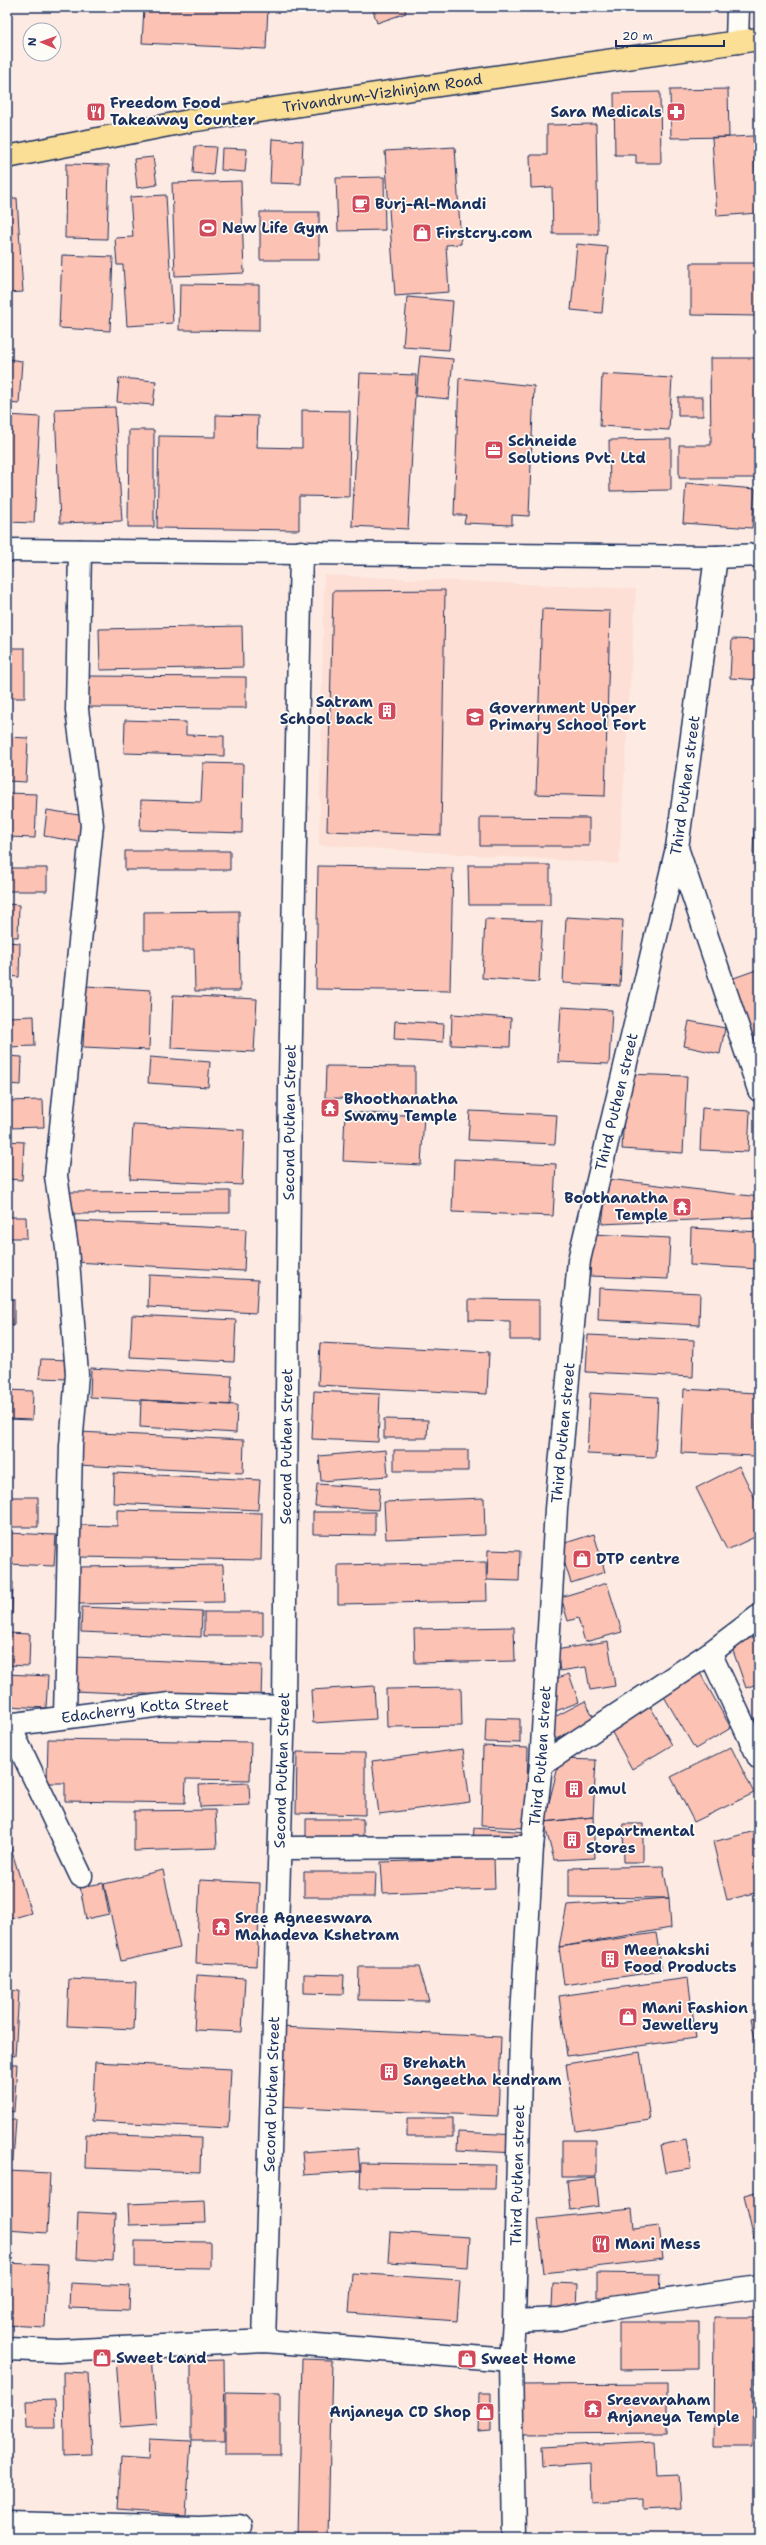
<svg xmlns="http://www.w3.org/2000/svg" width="766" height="2545" font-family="'Shantell Sans',sans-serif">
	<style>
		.built { fill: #fddfd5 }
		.building { fill: #fcc2b3; stroke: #1b2f5e }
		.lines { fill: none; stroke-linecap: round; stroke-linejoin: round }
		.pedestrian-casing { stroke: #1b2f5e; stroke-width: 25 }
		.minor-casing { stroke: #1b2f5e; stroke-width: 25 }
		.primary-casing { stroke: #1b2f5e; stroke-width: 25 }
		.pedestrian { stroke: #fdfcf7; stroke-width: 22 }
		.minor { stroke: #fdfcf7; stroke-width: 22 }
		.primary { stroke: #fbdf96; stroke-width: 22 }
		.labels { text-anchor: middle; stroke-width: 3.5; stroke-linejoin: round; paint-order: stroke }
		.street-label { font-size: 15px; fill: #1b2f5e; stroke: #fdfcf7 }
		.poi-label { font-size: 15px; font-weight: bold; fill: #1b2f5e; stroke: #fdfcf7; text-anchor: start }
	</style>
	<rect width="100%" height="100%" fill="#fdebe3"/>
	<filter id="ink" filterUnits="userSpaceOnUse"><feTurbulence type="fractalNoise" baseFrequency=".025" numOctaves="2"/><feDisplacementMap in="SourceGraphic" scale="8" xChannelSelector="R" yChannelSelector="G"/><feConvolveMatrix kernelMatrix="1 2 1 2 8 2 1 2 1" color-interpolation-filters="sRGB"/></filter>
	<g filter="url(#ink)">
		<path class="built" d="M324,575L636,589L619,864L319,845Z"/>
		<path class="building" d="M144,7H268L266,49L142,43Z
			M372,7H404L406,13L377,23Z
			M728,89L729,137L671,138L670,90Z
			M660,92L661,163H636V155H615L614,93Z
			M596,124L598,234H553L552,187L531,188L530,155H547V125Z
			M753,136L758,213L717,216L712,138Z
			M272,139L303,141L301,184L270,183Z
			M195,146L216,147L213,175L193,173Z
			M455,147L461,244L446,245L449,292L395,296L385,151Z
			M222,148L247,149L245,172L221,170Z
			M153,157L157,185L137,188L134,159Z
			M66,164L109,165L107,239L65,238Z
			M384,177L385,230L338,231L336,178Z
			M241,181L244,273L175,276L172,183Z
			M166,195L173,323L127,326L123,265H117L115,238L133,237L130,197Z
			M17,198L23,292L7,293V199Z
			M260,212H319V260H260Z
			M577,244L608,247L602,313L571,310Z
			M62,255L113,257L110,331L59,328Z
			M691,263H759V316L691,315Z
			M180,284L259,285V331L179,330Z
			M407,297L453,301L449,350L403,347Z
			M420,356L453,359L449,399L416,396Z
			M710,358H758L759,478H679V445H711Z
			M7,359L22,361L19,404L7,403Z
			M360,373L416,375L408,529L352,526Z
			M602,374L672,378L669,430L600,426Z
			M119,378L156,381L153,405L117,402Z
			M459,378L534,386L529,516L512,515V525L464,523L466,515H454Z
			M678,397H703V416H678Z
			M115,407L122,521L60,523L55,409Z
			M302,410L350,411L349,497L299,496V530L157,528L159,436L216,437V415L258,416L257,447L302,448Z
			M7,415L40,417L34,523L7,522Z
			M129,430H154V527H128Z
			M671,439V490L610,491L609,440Z
			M686,483L755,489L752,528L683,523Z
			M445,590L441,835L327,831L333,591Z
			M542,609L610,611L605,796L536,794Z
			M242,626L243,667L100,670L99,629Z
			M732,639L759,640V680L730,678Z
			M7,648H25V698H7Z
			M83,676L246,677V708L82,707Z
			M125,720L186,722V735L224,736V756L124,753Z
			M7,737L28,738L26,782L7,781Z
			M203,763L243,764L242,833L140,830L141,800L201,802Z
			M7,793L37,794L35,838L7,837Z
			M755,803H759V854H753Z
			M47,810L85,816L81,842L44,836Z
			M480,817L589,818V846H480Z
			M125,851H230V870H125Z
			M468,865H550V905H469Z
			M318,866L453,868L450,991L316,989Z
			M7,868H47V891H7Z
			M7,904L19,905L18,937H7Z
			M239,911L240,991H195L194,949H144V912Z
			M566,917L623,920L620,986L563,983Z
			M485,919L542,921L539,982L482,978Z
			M7,942L20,943L19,977L7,976Z
			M759,969V1065L731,979Z
			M86,986L151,990L149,1050L83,1047Z
			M173,995L257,999L254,1052L171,1048Z
			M561,1007L612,1010L609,1064L558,1062Z
			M452,1014L511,1018L510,1047L451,1045Z
			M34,1016L35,1046L7,1047V1017Z
			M395,1021L444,1024L443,1042L394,1039Z
			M689,1021L725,1028L720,1054L684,1046Z
			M7,1056L22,1057L21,1085L7,1084Z
			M150,1057L210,1062L208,1087L148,1083Z
			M326,1066L415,1067V1099L325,1098Z
			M626,1074L687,1076L683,1153L622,1149Z
			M43,1100L44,1127L7,1128V1101Z
			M702,1108L750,1111L748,1152L700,1150Z
			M470,1111L557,1115L555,1144L468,1140Z
			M345,1112L424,1116L421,1165L343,1161Z
			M133,1125L244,1130L242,1185L130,1179Z
			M7,1141L24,1142L22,1180L7,1179Z
			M454,1159L556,1164L553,1216L452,1212Z
			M608,1179L759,1197V1217L602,1224Z
			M230,1191V1213L67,1214L66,1192Z
			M7,1217H26L27,1238H7Z
			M76,1221L246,1229L244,1271L74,1262Z
			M691,1228L759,1232V1269L690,1265Z
			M592,1234L670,1238L668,1279L590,1276Z
			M149,1275L258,1280L256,1313L148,1307Z
			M599,1288L700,1293L699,1325L598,1320Z
			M7,1299H14V1325H7Z
			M469,1299L539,1300V1340H510V1321L469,1320Z
			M132,1315L236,1320L234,1362L130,1357Z
			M588,1335L694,1340L693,1377L586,1372Z
			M320,1343L489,1352L487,1394L318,1385Z
			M41,1359L70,1360L69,1379L39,1378Z
			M91,1368L232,1376L230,1405L90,1397Z
			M684,1389L757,1393L755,1456L681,1453Z
			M7,1390L33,1391L32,1420L7,1419Z
			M314,1391L380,1394L378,1442L312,1439Z
			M590,1393L658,1397L655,1457L587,1454Z
			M141,1400L237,1405L236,1433L140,1427Z
			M384,1419L428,1420L427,1438H384Z
			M79,1432L244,1440L243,1473L77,1465Z
			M386,1450L388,1476L321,1481L319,1456Z
			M394,1450H468V1471H394Z
			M739,1466L759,1507V1535L727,1550L696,1488Z
			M114,1473L260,1480L258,1510L113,1503Z
			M317,1484L380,1488L378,1510L315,1506Z
			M7,1497H38V1527H7Z
			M484,1498L485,1535L386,1539L384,1502Z
			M117,1510L262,1513L261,1560L79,1557L80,1525L117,1526Z
			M313,1512H375V1535L313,1534Z
			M7,1533L56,1535L54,1566L7,1564Z
			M594,1534L605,1572L571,1583L559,1545Z
			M488,1550L520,1551L519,1581L487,1580Z
			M486,1562L487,1601L338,1604V1565Z
			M223,1565L224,1602L78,1604L77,1567Z
			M7,1581L13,1582L12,1615L7,1614Z
			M607,1583L622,1632L585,1642L578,1618L568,1621L561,1597Z
			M82,1607L202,1612L201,1637L81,1632Z
			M204,1612H263V1636H204Z
			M514,1627L515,1661L415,1663L414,1629Z
			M7,1633L30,1634L29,1666L7,1665Z
			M759,1635V1683L746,1688L731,1645Z
			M608,1641L615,1686L590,1690L586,1667L560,1671L556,1650Z
			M75,1657L262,1665L261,1699L73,1691Z
			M700,1673L731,1728L695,1749L663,1695Z
			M7,1674L48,1676L46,1708L7,1706Z
			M569,1674L579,1702L556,1711L546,1682Z
			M374,1686L376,1719L313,1723L311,1690Z
			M461,1688L462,1726L387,1727L386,1689Z
			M585,1701L595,1720L556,1739L547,1721Z
			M649,1704L672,1745L632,1769L609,1727Z
			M486,1718L520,1719V1743L485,1742Z
			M48,1739L251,1742L250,1780L186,1779L185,1803L65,1801V1783H47Z
			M483,1746L528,1748L526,1828L481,1826Z
			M731,1747L754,1793L694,1822L671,1777Z
			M463,1749L470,1802L379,1814L372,1761Z
			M297,1752L365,1753V1815L296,1813Z
			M560,1759L596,1760L593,1817L544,1822Z
			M249,1783L250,1805L200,1807L199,1785Z
			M215,1810L217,1848L134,1851V1811Z
			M593,1817L595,1858L554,1860L544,1822Z
			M306,1819H363V1839H306Z
			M623,1824H643V1862H624Z
			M474,1828L526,1832L525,1846L473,1843Z
			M759,1830V1892L727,1900L713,1842Z
			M8,1839L31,1913L7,1920V1840Z
			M494,1858L495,1889L383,1893L381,1862Z
			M663,1866L669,1898L569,1897V1868Z
			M163,1870L180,1948L121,1961L104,1884Z
			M304,1872H376L375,1897H304Z
			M200,1880L260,1883L257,1966L196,1963Z
			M103,1883L109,1914L86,1919L80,1887Z
			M669,1898L671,1928L559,1947L567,1905Z
			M656,1933L662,1971L564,1985L559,1947Z
			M359,1967H419L429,2001L358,2000Z
			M304,1974L344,1975L343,1994L304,1993Z
			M197,1975L245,1978L242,2032L194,2030Z
			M688,1978L696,2038L567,2056L559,1996Z
			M69,1979L136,1982L134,2029L67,2026Z
			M7,1990L19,1991L15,2056L7,2055Z
			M759,2017V2059L751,2019Z
			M280,2027L501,2037L498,2116L276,2106Z
			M640,2052L650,2120L576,2131L566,2064Z
			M95,2062L231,2069L228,2128L92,2121Z
			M7,2064H17L14,2112L7,2111Z
			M407,2118H453V2137H407Z
			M7,2120H16L13,2161H7Z
			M458,2132L517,2135L515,2153L457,2150Z
			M86,2134L201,2138L200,2172L85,2168Z
			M562,2140H596V2177H562Z
			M686,2140L691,2168L665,2172L660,2145Z
			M358,2148L360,2171L304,2175L302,2152Z
			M361,2163L496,2165L495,2189L360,2188Z
			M7,2171L50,2173L47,2233L7,2230Z
			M596,2178L599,2206L570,2210L567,2181Z
			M759,2191V2238L754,2239L744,2195Z
			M205,2201L206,2223L129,2225L128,2204Z
			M632,2209L634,2228L659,2225L663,2259L544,2273L538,2219Z
			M78,2212L115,2214L113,2261L76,2259Z
			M390,2232L470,2237L468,2267L388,2262Z
			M135,2241L210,2242V2268L135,2267Z
			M7,2263L48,2265L45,2327L7,2325Z
			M352,2273L460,2280L457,2321L349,2313Z
			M597,2273L660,2274L659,2298L597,2297Z
			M70,2283L130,2286L129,2310L69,2308Z
			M553,2283L578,2284L577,2310L552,2309Z
			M714,2317H759V2349H753L752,2447H713Z
			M619,2322H699V2369L619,2370Z
			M753,2352H759V2369L753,2370Z
			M152,2355L157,2424L121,2427L116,2358Z
			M302,2359L332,2360L328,2538H298Z
			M224,2360L225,2440H191V2361Z
			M63,2372L88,2373L92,2454L64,2455Z
			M756,2373H759V2396H756Z
			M667,2384V2433L519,2434L518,2385Z
			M226,2392L280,2393V2455H226Z
			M479,2393H491V2431L478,2432Z
			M55,2400L56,2428H27L26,2401Z
			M149,2439L191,2441L186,2515L118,2510L121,2458L148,2460Z
			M655,2441L657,2476L679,2475L681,2508L643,2510V2499L591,2502L590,2463L542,2466L541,2447Z"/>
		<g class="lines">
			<defs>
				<path id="pedestrian" d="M7,2523L199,2528L239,2526"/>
				<g id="minor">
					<path d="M737,42L738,7"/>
					<path d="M7,550L716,557L759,555"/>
					<path d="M677,848L759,1090"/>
					<path d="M710,1653L759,1758"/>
					<path d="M65,1716L71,1446L77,1374L67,1248L56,1176L92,825L77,710L80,551"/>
					<path id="s1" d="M7,1725L170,1704L284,1707"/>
					<path d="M9,1725L81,1876"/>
					<path d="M541,1765L710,1653L759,1616"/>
					<path d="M281,1848L532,1847"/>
					<path d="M514,2321L560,2319L613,2308L759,2287"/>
					<path id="s2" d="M264,2341L284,1707L290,1081L301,552"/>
					<path id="s3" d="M7,2349L58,2351L264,2341L511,2360L514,2321L521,2032L532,1847L541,1765L556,1509L579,1260L677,848L716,557"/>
					<path d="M511,2360L514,2538"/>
				</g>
				<g id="primary">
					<path id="s4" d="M7,157L189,121L759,39"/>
				</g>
			</defs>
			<use href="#pedestrian" class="pedestrian-casing"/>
			<use href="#minor" class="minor-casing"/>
			<use href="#primary" class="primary-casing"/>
			<use href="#pedestrian" class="pedestrian"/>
			<use href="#minor" class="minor"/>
			<use href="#primary" class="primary"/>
		</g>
	</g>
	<defs>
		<symbol id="restaurant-square" viewBox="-11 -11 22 22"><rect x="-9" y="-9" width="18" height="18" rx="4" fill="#d1495b" stroke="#fdfcf7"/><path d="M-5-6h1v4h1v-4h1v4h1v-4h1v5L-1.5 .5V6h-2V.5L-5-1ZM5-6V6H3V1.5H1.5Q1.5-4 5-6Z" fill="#fff"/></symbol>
		<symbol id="pharmacy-square" viewBox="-11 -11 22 22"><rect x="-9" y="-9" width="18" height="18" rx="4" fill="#d1495b" stroke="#fdfcf7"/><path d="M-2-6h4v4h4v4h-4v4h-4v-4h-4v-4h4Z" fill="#fff"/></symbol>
		<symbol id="cafe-square" viewBox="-11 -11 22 22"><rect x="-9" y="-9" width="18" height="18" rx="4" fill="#d1495b" stroke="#fdfcf7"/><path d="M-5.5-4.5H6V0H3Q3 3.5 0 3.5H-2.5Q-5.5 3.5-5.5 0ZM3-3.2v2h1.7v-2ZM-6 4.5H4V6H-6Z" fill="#fff"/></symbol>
		<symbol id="stadium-square" viewBox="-11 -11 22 22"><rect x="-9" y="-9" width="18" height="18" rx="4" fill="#d1495b" stroke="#fdfcf7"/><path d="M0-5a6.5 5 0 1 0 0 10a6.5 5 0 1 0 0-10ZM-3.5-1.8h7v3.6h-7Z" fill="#fff"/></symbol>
		<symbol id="shop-square" viewBox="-11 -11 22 22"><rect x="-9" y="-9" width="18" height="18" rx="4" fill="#d1495b" stroke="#fdfcf7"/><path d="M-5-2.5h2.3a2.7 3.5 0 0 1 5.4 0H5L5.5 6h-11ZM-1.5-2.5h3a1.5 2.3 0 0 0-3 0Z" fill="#fff"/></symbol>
		<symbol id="office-square" viewBox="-11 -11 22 22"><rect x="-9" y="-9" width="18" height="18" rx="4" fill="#d1495b" stroke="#fdfcf7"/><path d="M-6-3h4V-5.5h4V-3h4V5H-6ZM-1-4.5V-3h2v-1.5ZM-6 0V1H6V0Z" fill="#fff"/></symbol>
		<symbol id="building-square" viewBox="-11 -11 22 22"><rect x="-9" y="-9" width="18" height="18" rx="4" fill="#d1495b" stroke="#fdfcf7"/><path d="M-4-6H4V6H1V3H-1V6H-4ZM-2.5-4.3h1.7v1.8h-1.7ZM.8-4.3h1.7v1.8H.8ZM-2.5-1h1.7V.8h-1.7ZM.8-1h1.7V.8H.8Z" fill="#fff"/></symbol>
		<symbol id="school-square" viewBox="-11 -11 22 22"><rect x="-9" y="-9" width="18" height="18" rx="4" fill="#d1495b" stroke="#fdfcf7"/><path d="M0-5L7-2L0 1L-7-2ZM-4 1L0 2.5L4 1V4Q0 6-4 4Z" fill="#fff"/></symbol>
		<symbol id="temple-square" viewBox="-11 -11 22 22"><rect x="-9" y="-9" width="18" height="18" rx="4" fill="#d1495b" stroke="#fdfcf7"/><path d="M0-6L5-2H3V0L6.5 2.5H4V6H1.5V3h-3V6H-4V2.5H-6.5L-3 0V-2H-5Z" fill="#fff"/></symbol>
	</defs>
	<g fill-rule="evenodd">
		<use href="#restaurant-square" x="85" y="101" width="22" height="22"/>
		<use href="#pharmacy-square" x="665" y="101" width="22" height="22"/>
		<use href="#cafe-square" x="350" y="193" width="22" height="22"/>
		<use href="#stadium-square" x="197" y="217" width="22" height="22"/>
		<use href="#shop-square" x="411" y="222" width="22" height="22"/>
		<use href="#office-square" x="483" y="439" width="22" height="22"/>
		<use href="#building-square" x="376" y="700" width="22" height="22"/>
		<use href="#school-square" x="464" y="706" width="22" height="22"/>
		<use href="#temple-square" x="319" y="1097" width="22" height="22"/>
		<use href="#temple-square" x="671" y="1196" width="22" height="22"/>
		<use href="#shop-square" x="571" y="1548" width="22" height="22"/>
		<use href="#building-square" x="563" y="1778" width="22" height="22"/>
		<use href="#building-square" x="561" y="1829" width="22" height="22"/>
		<use href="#temple-square" x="210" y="1916" width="22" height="22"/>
		<use href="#building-square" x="599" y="1948" width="22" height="22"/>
		<use href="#shop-square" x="617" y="2006" width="22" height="22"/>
		<use href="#building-square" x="378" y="2061" width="22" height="22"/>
		<use href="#restaurant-square" x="590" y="2233" width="22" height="22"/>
		<use href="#shop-square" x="91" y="2347" width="22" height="22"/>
		<use href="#shop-square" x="456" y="2348" width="22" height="22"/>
		<use href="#temple-square" x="582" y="2398" width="22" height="22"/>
		<use href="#shop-square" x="474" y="2401" width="22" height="22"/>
	</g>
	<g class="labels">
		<g class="street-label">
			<text dy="5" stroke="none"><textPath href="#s4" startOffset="381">Trivandrum-Vizhinjam Road</textPath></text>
			<text dy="5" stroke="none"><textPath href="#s3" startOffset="2094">Third Puthen street</textPath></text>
			<text dy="5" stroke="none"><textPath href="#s3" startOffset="1770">Third Puthen street</textPath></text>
			<text dy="5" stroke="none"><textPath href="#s2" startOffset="1219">Second Puthen Street</textPath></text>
			<text dy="5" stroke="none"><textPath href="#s3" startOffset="1434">Third Puthen street</textPath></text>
			<text dy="5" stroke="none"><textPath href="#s2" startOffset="895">Second Puthen Street</textPath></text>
			<text dy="5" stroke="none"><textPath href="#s1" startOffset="139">Edacherry Kotta Street</textPath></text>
			<text dy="5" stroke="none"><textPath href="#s3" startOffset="1110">Third Puthen street</textPath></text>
			<text dy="5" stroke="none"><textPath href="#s2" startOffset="571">Second Puthen Street</textPath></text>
			<text dy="5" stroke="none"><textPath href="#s2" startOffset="247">Second Puthen Street</textPath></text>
			<text dy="5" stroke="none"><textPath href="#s3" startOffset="690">Third Puthen street</textPath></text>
		</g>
		<g class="poi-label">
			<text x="110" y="108">Freedom Food<tspan x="110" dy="17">Takeaway Counter</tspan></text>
			<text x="662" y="117" text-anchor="end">Sara Medicals</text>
			<text x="375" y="209">Burj-Al-Mandi</text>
			<text x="222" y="233">New Life Gym</text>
			<text x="436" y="238">Firstcry.com</text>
			<text x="508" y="446">Schneide<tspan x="508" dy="17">Solutions Pvt. Ltd</tspan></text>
			<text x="373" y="707" text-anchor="end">Satram<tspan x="373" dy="17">School back</tspan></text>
			<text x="489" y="713">Government Upper<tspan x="489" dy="17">Primary School Fort</tspan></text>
			<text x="344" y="1104">Bhoothanatha<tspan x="344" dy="17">Swamy Temple</tspan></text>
			<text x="668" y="1203" text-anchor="end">Boothanatha<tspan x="668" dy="17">Temple</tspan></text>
			<text x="596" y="1564">DTP centre</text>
			<text x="588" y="1794">amul</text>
			<text x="586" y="1836">Departmental<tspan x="586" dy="17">Stores</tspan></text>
			<text x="235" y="1923">Sree Agneeswara<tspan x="235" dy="17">Mahadeva Kshetram</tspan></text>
			<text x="624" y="1955">Meenakshi<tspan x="624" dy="17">Food Products</tspan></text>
			<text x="642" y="2013">Mani Fashion<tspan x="642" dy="17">Jewellery</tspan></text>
			<text x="403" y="2068">Brehath<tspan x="403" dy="17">Sangeetha kendram</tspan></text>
			<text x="615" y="2249">Mani Mess</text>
			<text x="116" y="2363">Sweet Land</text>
			<text x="481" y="2364">Sweet Home</text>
			<text x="607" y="2405">Sreevaraham<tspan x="607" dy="17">Anjaneya Temple</tspan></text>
			<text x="471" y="2417" text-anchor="end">Anjaneya CD Shop</text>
		</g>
	</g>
	<rect width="766" height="2545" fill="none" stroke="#fdfcf7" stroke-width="24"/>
	<rect x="12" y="12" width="742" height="2521" fill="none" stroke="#1b2f5e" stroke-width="1.5" filter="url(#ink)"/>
	<g transform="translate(42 42) rotate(272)"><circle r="19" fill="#fdfcf7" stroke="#a3aaba"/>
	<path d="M0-3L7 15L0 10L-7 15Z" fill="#d1495b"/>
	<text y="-6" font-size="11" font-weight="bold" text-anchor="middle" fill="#1b2f5e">N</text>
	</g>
	<path d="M616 40v6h108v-6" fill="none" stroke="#1b2f5e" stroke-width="2"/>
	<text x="622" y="40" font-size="12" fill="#1b2f5e" stroke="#fdfcf7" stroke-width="3" paint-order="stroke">20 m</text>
</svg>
